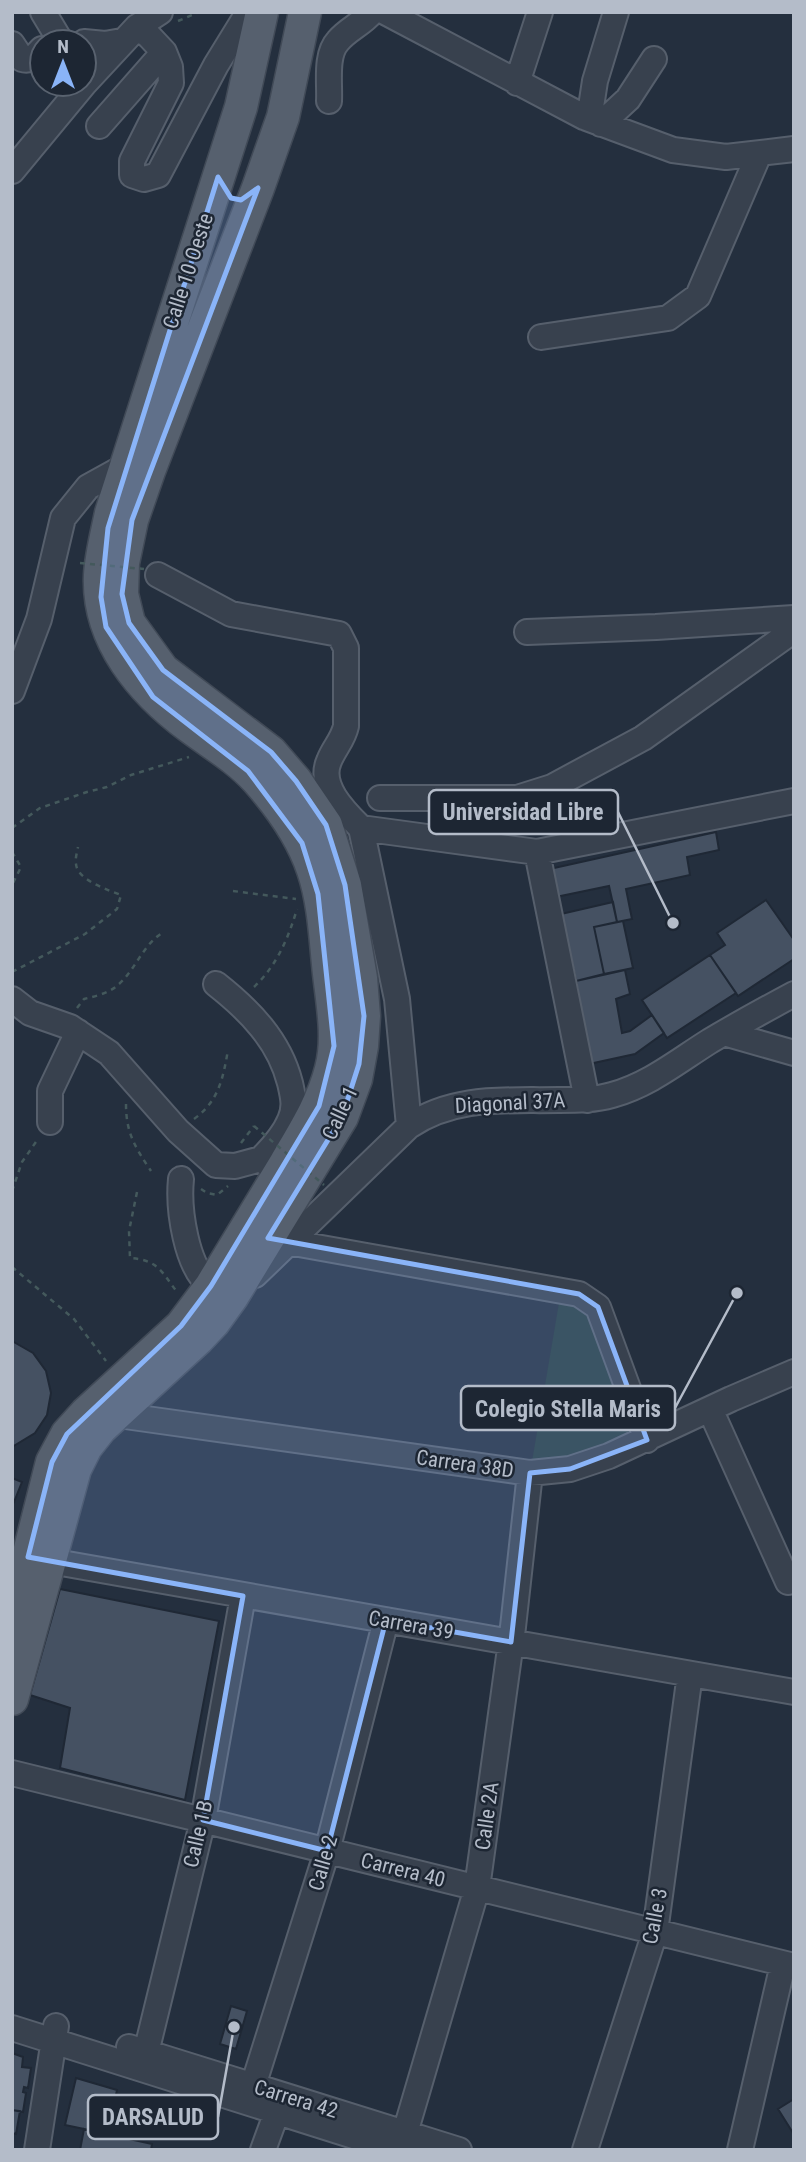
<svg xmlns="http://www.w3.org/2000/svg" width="806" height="2162" font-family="'Roboto Condensed',sans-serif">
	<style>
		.green { fill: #263c3f }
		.building { fill: #455162; stroke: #1f2835; stroke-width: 2 }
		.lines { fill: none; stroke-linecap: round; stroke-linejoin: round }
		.minor-casing { stroke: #565f6c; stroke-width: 28 }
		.major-casing { stroke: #414a57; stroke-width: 35 }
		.path { stroke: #44595c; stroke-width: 2.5; stroke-dasharray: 5 5; stroke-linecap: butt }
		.minor { stroke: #38414e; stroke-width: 24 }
		.major { stroke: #56606e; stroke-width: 32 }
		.path-bridge { stroke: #44595c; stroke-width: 2.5; stroke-dasharray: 5 5; stroke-linecap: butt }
		.marked { fill: #8ab4f8; fill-opacity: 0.2; stroke: #8ab4f8; stroke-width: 5; stroke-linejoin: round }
		.labels { text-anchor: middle; stroke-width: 5; stroke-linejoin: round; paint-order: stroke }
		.street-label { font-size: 21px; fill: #b4bcc9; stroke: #1d2633 }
		.leader { fill: none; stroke: #b4bcc9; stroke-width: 2.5 }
		.callout-dot { fill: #b4bcc9; stroke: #1d2633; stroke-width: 2.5 }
		.callout { fill: #1d2633; stroke: #b4bcc9; stroke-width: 2.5 }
		.callout-label { font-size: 23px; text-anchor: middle; font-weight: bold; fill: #b4bcc9 }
	</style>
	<rect width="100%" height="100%" fill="#242f3e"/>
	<path class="green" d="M561,1291L579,1294L647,1440L530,1473Z"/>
	<path class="building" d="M716,832L719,850L687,857L690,875L626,889L632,919L617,922L609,886L551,898L545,870Z
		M766,900L794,940V959L738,996L710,955L725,945L717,933Z
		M613,902L617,922L594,927L604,974L576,981L561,914Z
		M623,921L633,968L604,974L594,927Z
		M710,955L736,993L667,1038L642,1000Z
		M625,970L630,994L616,999L622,1033L630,1031L652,1015L664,1033L635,1054L589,1064L576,981Z
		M12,1341L33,1353L46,1371L51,1393L47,1415L35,1433L12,1447Z
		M12,1478L22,1482L14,1502L12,1501Z
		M60,1589L219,1621L185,1800L60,1768L70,1708L30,1695Z
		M231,2006L247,2011L236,2049L220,2044Z
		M12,2053L23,2057L22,2067L31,2068L28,2088L24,2087L23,2092L26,2093L23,2112L12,2110Z
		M76,2078L117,2090L108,2134L65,2125Z
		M794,2099V2133H793L778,2109Z
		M12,2110L20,2111L16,2134L12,2133Z
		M84,2129L152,2144L151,2150H80Z"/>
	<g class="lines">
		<defs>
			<path id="minor" d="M43,12L61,42
				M385,12L584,117L673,150L726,157L794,149
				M137,27L149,36L164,52L170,67L171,83L132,161V175L144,179L158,175L216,65L248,13
				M84,42L105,44L122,41
				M12,44L22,59C31,62 36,55 42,49
				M517,83L540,12
				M84,84L137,27L160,12
				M329,101C330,83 325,55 338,41C348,29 362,24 372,12
				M584,117L591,107L595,81L616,12
				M601,124L628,99L654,59
				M99,126L164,52
				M12,171L84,84
				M541,337L668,318L698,296L759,154
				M158,575L231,614L339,634L346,648V726C343,740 334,748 329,761C318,786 345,812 361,828L397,999L409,1126
				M527,632L656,627L794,618
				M12,691L39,619L63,518L88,487L126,466
				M380,798H517L552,787L643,738L794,630
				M361,828L537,852L794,801
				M537,852L587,1100
				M216,984C249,1010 279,1040 290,1083C293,1096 296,1107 290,1120C284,1135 272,1148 261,1159
				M12,999L30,1013L70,1027L109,1053L178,1131L216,1165L235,1166L261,1159L279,1173
				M724,1033L794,1053
				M50,1122V1091L78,1032
				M181,1179C178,1209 186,1268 211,1286
				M288,1242L579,1294L598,1307L647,1440
				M255,1275L409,1126C456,1095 505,1101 559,1100C577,1100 595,1100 612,1095C649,1085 678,1061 710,1041C737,1025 766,1009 794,994
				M710,1409L788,1582L794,1579
				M118,1415L530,1473L570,1469L609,1456L731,1399L794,1372
				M33,1558L794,1692
				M12,1773L794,1966
				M12,2028L398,2150L405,2133L477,1888L513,1627L530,1473
				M129,2047L459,2150
				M142,2069L203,1820L243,1596
				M248,2102L327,1851L386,1620
				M37,2150L56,2026
				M263,2150L282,2098
				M585,2150L655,1932L690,1674
				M740,2150L783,1964"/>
			<path id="major" d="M12,1620L52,1462L67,1434L86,1413L181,1326L211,1286C235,1246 260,1205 285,1164C303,1133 322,1104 331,1069C340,1036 331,998 328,964C325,933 323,899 313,870C302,837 280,806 257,780C238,759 214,745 191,728C142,692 97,640 100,575C101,555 107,533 111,513L241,107L262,12
				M12,1699L75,1469L86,1447L101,1428L198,1339L214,1322L232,1297L342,1117L356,1079L362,1046L364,1016L361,978L345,885L326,825L296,781L271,752L163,670L129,623L122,594L123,563L132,520L149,471L258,188L283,117L305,12"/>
		</defs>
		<use href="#minor" class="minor-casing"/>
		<use href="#major" class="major-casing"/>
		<path class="path" d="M178,21L199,12
			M12,828L40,808L87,792L107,787L131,775L189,757
			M12,852L21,867L12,885
			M233,891L296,899
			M12,972L85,934L117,909L121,895C108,890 77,880 76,864C75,859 77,852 78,847
			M254,987C277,965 288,939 297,909
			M77,1008L84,999C96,996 110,993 119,984C136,969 142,946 162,933
			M126,1104C126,1133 135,1147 151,1171
			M194,1119C219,1101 223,1078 228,1050
			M241,1143L254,1126
			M201,1189L207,1193L217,1195L228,1186
			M12,1191L22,1162L38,1139
			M137,1192L129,1231L130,1258C158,1260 161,1271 177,1292
			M12,1267L74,1319L106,1361"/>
		<use href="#minor" class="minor"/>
		<use href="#major" class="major"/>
		<path class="path-bridge" d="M80,563L144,569
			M254,1126L324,1185"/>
	</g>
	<path class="marked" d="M218,177L231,198L241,200L258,188L132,520L122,594L129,623L163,670L271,752L296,781L326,825L345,885L364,1016L359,1064L342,1117L268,1238L579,1294L598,1307L647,1440L570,1469L530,1473L511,1642L386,1620L327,1851L203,1820L243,1596L28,1557L52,1462L67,1434L181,1326L211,1286L319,1106L334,1046L318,894L302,843L248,771L153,697L106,627L101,597L108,528Z"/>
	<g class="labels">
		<g class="street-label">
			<text transform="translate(188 271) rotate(-72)" y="7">Calle 10 Oeste</text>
			<text transform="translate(510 1103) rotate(-3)" y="7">Diagonal 37A</text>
			<text transform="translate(340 1113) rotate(-65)" y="7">Calle 1</text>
			<text transform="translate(465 1464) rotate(8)" y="7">Carrera 38D</text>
			<text transform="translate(411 1625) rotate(10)" y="7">Carrera 39</text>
			<text transform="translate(487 1816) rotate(-82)" y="7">Calle 2A</text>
			<text transform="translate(198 1834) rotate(-77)" y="7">Calle 1B</text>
			<text transform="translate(323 1863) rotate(-74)" y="7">Calle 2</text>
			<text transform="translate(403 1870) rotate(14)" y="7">Carrera 40</text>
			<text transform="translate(655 1916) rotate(-79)" y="7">Calle 3</text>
			<text transform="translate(296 2099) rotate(17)" y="7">Carrera 42</text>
		</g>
	</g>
	<path class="leader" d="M673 923L618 812M737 1293L675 1408M234 2027L218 2117"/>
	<g class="callout-dot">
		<circle cx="673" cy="923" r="7"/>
		<circle cx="737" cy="1293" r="7"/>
		<circle cx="234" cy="2027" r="7"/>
	</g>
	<g class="callout">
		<rect x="429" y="790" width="189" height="44" rx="7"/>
		<rect x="461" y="1386" width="214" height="44" rx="7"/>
		<rect x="88" y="2095" width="130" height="44" rx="7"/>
	</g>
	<g class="callout-label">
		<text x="523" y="820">Universidad Libre</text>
		<text x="568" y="1417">Colegio Stella Maris</text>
		<text x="153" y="2125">DARSALUD</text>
	</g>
	<rect width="806" height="2162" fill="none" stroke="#b4bcc9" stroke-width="28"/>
	<g transform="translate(63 63)"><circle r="33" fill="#1d2633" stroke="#59626f" stroke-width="2"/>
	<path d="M0-5L12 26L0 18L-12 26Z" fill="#8ab4f8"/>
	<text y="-10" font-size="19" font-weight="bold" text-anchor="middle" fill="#b4bcc9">N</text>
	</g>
</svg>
